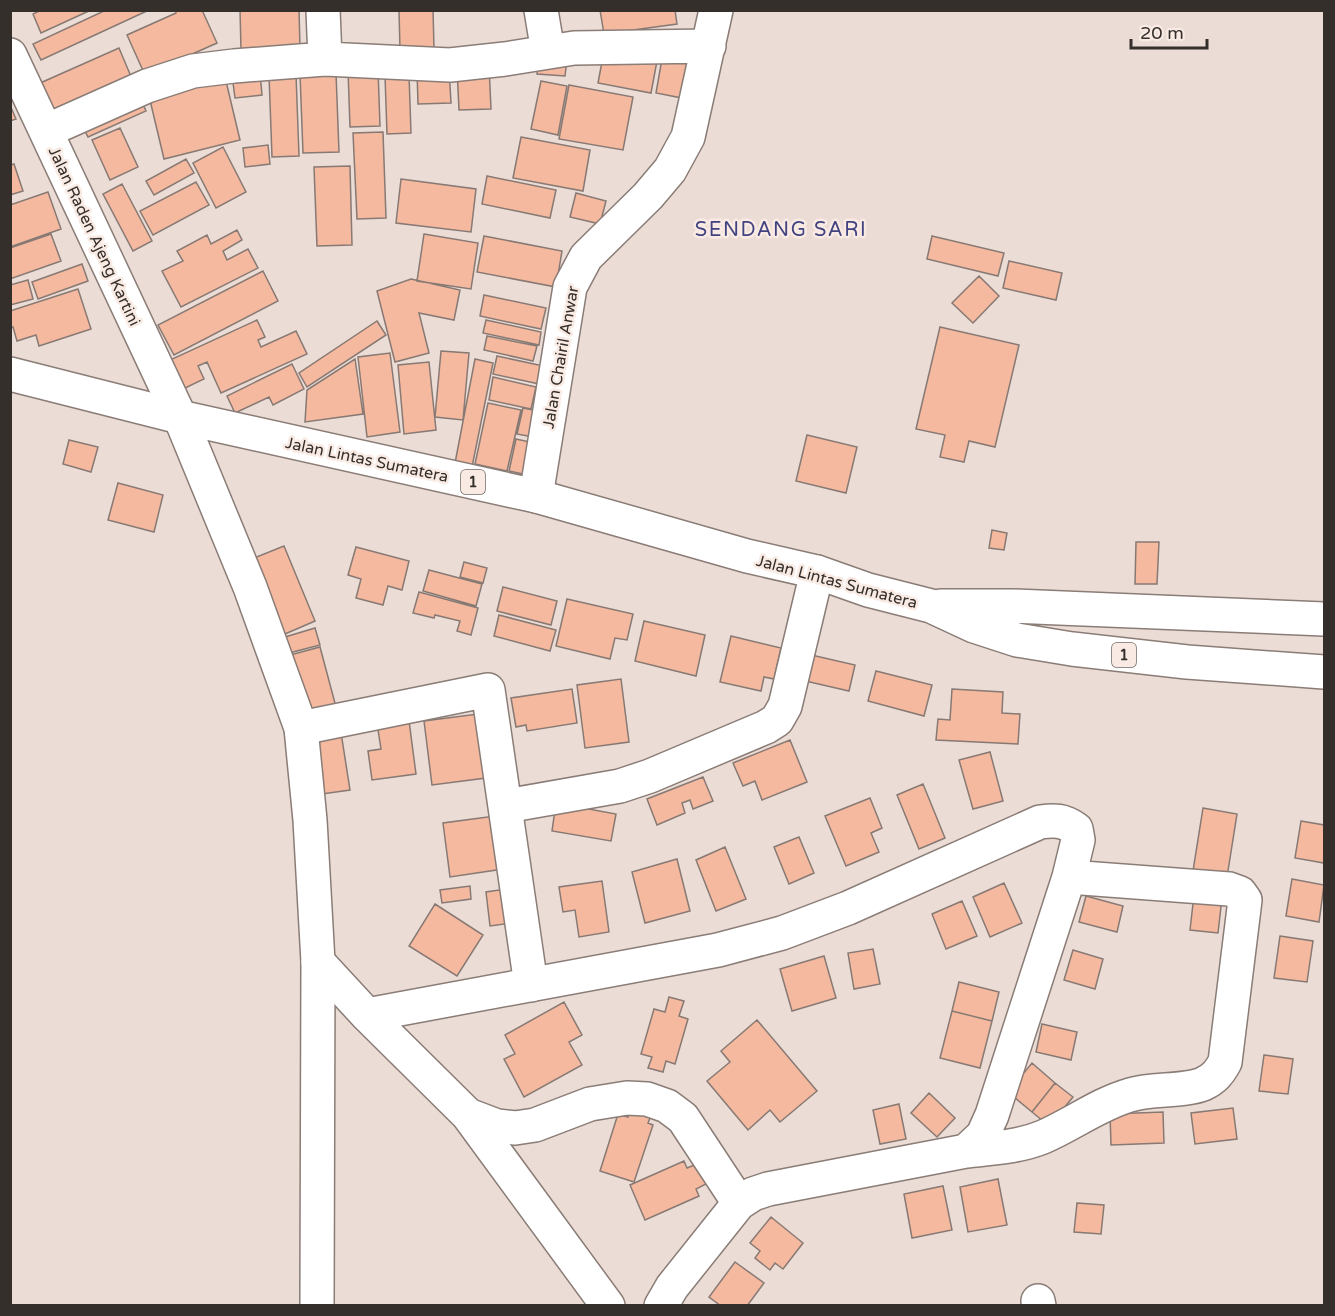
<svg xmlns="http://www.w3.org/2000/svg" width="1335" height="1316" font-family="'Varela Round',sans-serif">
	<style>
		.building { fill: #f5b99f; stroke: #877973; stroke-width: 1.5 }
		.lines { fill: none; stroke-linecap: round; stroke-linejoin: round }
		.minor-casing { stroke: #8a7c76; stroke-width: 36 }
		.major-casing { stroke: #8a7c76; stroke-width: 36 }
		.highway-casing { stroke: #8a7c76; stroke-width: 36 }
		.minor { stroke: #fff; stroke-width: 33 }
		.major { stroke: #fff; stroke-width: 33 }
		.highway { stroke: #fff; stroke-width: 33 }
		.labels { text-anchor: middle; stroke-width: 5; stroke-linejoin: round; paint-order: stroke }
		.shield { fill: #f9eae3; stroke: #706763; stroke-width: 1.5 }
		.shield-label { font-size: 15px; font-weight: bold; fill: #352f2c }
		.street-label { font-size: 16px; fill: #352f2c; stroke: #f9eae3 }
		.quarter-label { font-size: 20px; letter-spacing: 1.5px; fill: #404380; stroke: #f9eae3 }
	</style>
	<rect width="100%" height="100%" fill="#ecdcd6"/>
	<path class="building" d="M41,10H91L41,33L33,14Z
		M106,10H149L41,60L33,44Z
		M175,10H202L217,43L145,75L127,35L176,13Z
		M240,10H299L300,48L241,50Z
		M399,10H433L434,48L400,50Z
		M600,10H675L677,24L604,34Z
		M119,48L135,86L55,122L38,84Z
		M604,51L657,61L651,93L598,83Z
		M663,53L689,58L682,98L656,93Z
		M538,57L567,60L565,76L537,74Z
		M489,66L491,109L459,110L457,68Z
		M378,69L380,126L350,127L348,70Z
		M449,69L451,103L418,104L417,71Z
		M260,73L262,95L235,98L232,75Z
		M336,73L339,152L303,153L300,74Z
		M296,74L299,156L272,157L269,75Z
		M409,75L411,133L387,134L385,76Z
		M225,77L240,140L164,159L149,96Z
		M541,81L567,86L558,135L531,129Z
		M569,85L633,97L623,150L559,139Z
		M139,96L146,111L88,137L81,123Z
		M10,105L16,119L10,121Z
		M120,128L138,167L110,180L92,140Z
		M383,132L386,218L357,219L353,133Z
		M521,137L590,150L583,191L513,178Z
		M268,145L270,164L245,167L243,148Z
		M223,147L246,192L216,208L193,163Z
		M186,159L194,173L154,195L146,181Z
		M14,164L23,191L10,195V165Z
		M350,166L352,245L317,246L314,167Z
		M487,176L556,190L550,218L482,204Z
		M401,179L476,189L471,232L396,223Z
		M196,182L209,205L153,235L140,211Z
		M122,184L152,241L133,251L103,194Z
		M48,192L61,229L10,247V205Z
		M576,193L606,201L600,224L570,217Z
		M237,230L242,240L223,251L227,260L248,249L258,268L181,307L162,271L183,261L177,251L207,235L211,244Z
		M51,234L61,261L10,279V248Z
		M424,234L478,243L471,289L417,281Z
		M484,236L562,251L556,287L477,272Z
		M932,236L1004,253L998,276L927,259Z
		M1009,261L1062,273L1056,300L1003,288Z
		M82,264L88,281L38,299L32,282Z
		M263,271L278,301L174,355L158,325Z
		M979,276L999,296L973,323L952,303Z
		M411,279L460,290L454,320L419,313L429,353L395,362L377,291Z
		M28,280L33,299L10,305V285Z
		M78,289L91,329L39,346L36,335L17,341L13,327L10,328V311Z
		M484,295L546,308L541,329L480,316Z
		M257,320L265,337L258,340L261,347L296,331L307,354L221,393L207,362L198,366L204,379L183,389L170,360Z
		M486,320L541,332L539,345L483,333Z
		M377,321L386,335L307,387L299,373Z
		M940,327L1019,345L995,447L969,441L964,462L940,457L945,435L916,429Z
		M487,336L537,346L533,361L484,350Z
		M441,351L469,353L463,420L435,417Z
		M390,353L400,432L367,437L358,357Z
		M497,356L548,367L544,385L493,374Z
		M355,359L363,414L305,422L307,390Z
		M475,359L493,363L472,467L455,463Z
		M429,362L436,430L404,434L398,365Z
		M292,364L304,389L273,405L269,397L235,413L227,396Z
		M493,377L536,387L531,409L489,400Z
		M488,403L521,410L507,471L475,464Z
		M523,408L543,412L538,438L517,434Z
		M807,435L857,447L846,493L796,481Z
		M516,439L530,442L523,474L509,471Z
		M69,440L98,447L91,472L63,464Z
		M118,483L163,495L154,532L108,520Z
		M992,530L1007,533L1004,550L989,548Z
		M1136,542H1159L1157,584H1135Z
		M284,546L315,621L285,634L254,558Z
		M356,547L409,561L402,590L388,586L383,605L356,598L361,579L348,575Z
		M464,562L487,568L483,583L460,577Z
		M429,570L482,584L476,606L423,591Z
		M503,587L557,601L551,625L497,611Z
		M419,592L478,608L471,635L457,631L460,621L435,615L434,618L413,613Z
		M567,599L633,614L627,640L615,638L610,659L556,646Z
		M499,615L556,630L550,651L494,636Z
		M644,621L705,635L696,676L635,661Z
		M315,628L320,645L289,653L285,637Z
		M731,636L781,648L774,679L764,677L761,691L720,682Z
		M320,647L336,707L307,715L290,655Z
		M807,654L855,665L849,691L801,680Z
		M876,671L932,685L924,716L868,701Z
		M621,679L629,742L585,748L577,685Z
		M572,689L577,723L527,731L526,725L516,727L511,698Z
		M952,689L1003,692L1002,713L1020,714L1018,744L936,740L938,719L950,720Z
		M408,713L416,774L372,780L368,751L381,749L376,717Z
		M478,714L486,778L432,785L424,721Z
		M340,726L350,790L322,794L312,730Z
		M790,740L807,782L762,800L755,781L743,786L733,763Z
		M990,752L1003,801L973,809L959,760Z
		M703,777L713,801L693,809L690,800L682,803L685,813L657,825L647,799Z
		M923,784L945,838L919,849L897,795Z
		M870,798L882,828L871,833L879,852L846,866L825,816Z
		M556,803L616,814L611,841L552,831Z
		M1203,808L1237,814L1227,877L1193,871Z
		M495,816L503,869L450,877L443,823Z
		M1301,821L1324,825V863L1295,858Z
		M799,837L814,873L789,884L774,847Z
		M725,847L746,899L716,911L696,860Z
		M677,859L690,911L645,923L632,872Z
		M1292,879L1324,885L1319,922L1286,916Z
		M602,881L609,932L579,937L575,910L563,912L559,887Z
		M1004,883L1022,923L990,937L973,897Z
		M470,886L471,899L442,903L440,890Z
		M506,889L511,923L490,926L486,892Z
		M1194,895L1222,898L1218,933L1190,930Z
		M1086,896L1123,906L1117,932L1079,922Z
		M962,901L977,936L946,949L932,914Z
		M435,904L483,935L457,976L409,946Z
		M1280,936L1313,941L1307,982L1274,978Z
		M873,949L880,984L854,989L848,953Z
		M1073,950L1103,959L1095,989L1064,980Z
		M824,956L836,998L792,1011L780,969Z
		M959,982L999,992L992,1021L952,1011Z
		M669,997L684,1001L679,1016L688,1019L675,1064L666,1061L663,1072L648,1068L652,1057L641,1054L654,1009L665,1012Z
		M564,1002L582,1035L569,1042L582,1065L524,1097L504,1059L515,1054L505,1035Z
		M952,1011L992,1021L980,1068L940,1058Z
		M757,1020L817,1091L780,1122L770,1110L748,1130L707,1081L730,1062L721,1051Z
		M1042,1024L1077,1032L1071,1060L1036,1052Z
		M1264,1055L1293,1059L1288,1094L1259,1091Z
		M1032,1063L1055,1083L1032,1112L1008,1092Z
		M1055,1083L1073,1097L1049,1126L1032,1112Z
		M929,1093L955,1118L937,1137L911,1113Z
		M899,1104L906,1139L880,1144L873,1110Z
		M631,1106L652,1113L648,1123L653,1125L634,1182L600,1171L618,1114L628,1117Z
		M1233,1108L1237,1139L1195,1144L1191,1113Z
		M1163,1112L1164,1143L1111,1145L1110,1114Z
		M684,1161L687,1168L697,1164L706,1184L696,1189L699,1196L645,1220L630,1185Z
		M998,1179L1007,1225L968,1232L960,1187Z
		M943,1186L952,1230L912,1238L904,1194Z
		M1077,1203L1104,1205L1101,1234L1074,1232Z
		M771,1217L803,1243L783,1269L775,1263L770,1270L755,1258L760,1251L750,1243Z
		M735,1262L764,1283L747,1306H721L709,1297Z"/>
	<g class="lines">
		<defs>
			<path id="minor" d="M323,10L325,59
				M541,10L548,52
				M10,55L180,417
				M46,131L147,86L193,71L234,66L325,59L450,65L505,59L574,48L709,46
				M536,496L570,287L586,257L648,196L670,170L688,137L716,10
				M301,728L488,690L531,985
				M506,806L620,786L650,776L766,727L777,720L785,706L817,572
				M318,962L367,1015L468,1115L608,1306
				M367,1015L718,950L782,933L848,908L1040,822C1055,820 1063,820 1076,829L1078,840L1069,877L992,1115L983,1135L966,1151L768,1189L753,1194L739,1203L672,1287L661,1306
				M468,1115L497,1126L515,1128L535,1125L590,1104L627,1098L647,1099L667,1106L683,1118L739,1203
				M966,1151C992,1148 1019,1147 1043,1137C1073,1124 1099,1104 1130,1095C1152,1088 1183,1092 1203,1084C1214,1079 1219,1073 1225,1062L1245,900L1240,893L1229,889L1069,877
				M1038,1301L1039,1306"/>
			<path id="major" d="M180,417L250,587L301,728L310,820L318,962L317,1306"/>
			<path id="highway" d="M10,374L180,417L536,496L747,556L817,572L868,590L931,606L974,626L1017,640L1072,649L1187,662L1324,672
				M941,606H1013L1324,619"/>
		</defs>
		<use href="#minor" class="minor-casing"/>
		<use href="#major" class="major-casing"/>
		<use href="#highway" class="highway-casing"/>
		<use href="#minor" class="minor"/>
		<use href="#major" class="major"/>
		<use href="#highway" class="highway"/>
	</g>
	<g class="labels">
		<g class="shield">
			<rect x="461" y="470" width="24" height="24" rx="4.5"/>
			<rect x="1112" y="643" width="24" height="24" rx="4.5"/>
		</g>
		<g class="shield-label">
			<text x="473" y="487">1</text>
			<text x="1124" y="660">1</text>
		</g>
		<g class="street-label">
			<text transform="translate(95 236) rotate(65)" y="6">Jalan Raden Ajeng Kartini</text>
			<text transform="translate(560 357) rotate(-80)" y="6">Jalan Chairil Anwar</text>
			<text transform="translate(367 459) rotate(12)" y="6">Jalan Lintas Sumatera</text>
			<text transform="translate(837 581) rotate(15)" y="6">Jalan Lintas Sumatera</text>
		</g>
		<g class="quarter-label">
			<text x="781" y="236">SENDANG SARI</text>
		</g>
	</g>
	<rect width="1335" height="1316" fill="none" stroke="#352f2c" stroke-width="24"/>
	<path d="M1131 39v9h76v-9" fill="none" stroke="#352f2c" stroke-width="3"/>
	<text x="1140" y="39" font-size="18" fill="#352f2c" stroke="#f9eae3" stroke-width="4.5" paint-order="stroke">20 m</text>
</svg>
